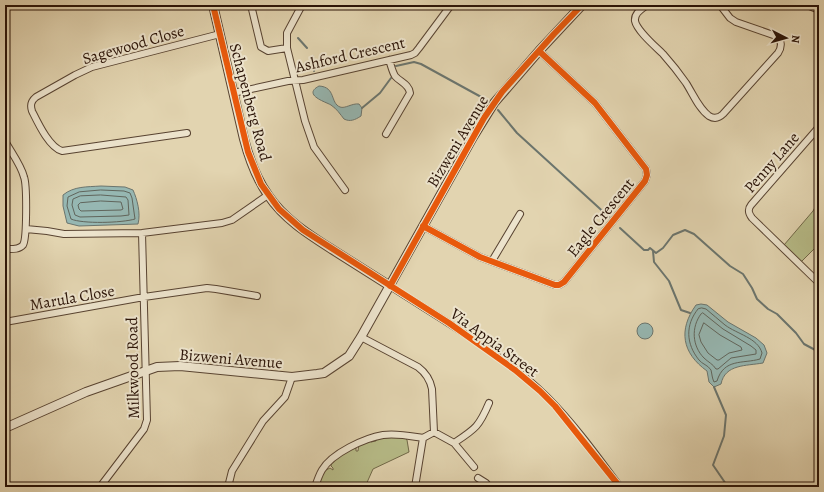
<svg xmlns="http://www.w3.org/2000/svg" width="824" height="492" font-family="Alegreya,serif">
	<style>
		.green { fill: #b7bc88; stroke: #706848 }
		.water { fill: #96b7b2; stroke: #6b756e }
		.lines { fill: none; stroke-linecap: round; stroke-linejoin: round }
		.shore { stroke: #60655c; stroke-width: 1 }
		.stream { stroke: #6b756e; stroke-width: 2 }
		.minor-casing { stroke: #584331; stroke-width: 8 }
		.tertiary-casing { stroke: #584331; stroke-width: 10 }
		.minor { stroke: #ece3cc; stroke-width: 6 }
		.tertiary { stroke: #ece3cc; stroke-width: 8 }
		.cycleway-casing { stroke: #ece3cc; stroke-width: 8 }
		.cycleway { stroke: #e8590c; stroke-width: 6 }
		.labels { text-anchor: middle; stroke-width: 4; stroke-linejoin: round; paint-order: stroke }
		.street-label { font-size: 16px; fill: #2a1307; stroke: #ece3cc }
	</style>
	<rect width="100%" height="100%" fill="#e2d4b0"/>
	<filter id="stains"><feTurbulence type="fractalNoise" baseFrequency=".005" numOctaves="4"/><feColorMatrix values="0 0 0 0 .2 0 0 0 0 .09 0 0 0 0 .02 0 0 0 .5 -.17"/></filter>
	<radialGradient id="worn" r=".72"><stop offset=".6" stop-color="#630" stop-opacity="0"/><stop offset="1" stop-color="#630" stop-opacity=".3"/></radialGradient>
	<path class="green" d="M819,200V244L801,262L784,245L813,211Z
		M405,437L407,440L409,452L373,469L365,487H317L324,471L330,468L333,470V468L331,466L332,461L353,448H356V451H358L359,444L370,441L371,442L376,441L377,438Z"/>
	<path class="water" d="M319,86C336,87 330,103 340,107C345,109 352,103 359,104L362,108L361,116C355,120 350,122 344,119C340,114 337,109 331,105C326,102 302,95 319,86Z
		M101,186L125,187L133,190C137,199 141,213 138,224L79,226L67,223L63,206V195C74,186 87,187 101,186Z
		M701,304L707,305L728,322L756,338L764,345L767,353L763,363C746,366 725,364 721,384L714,387L709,382L707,371C682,353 678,330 696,305Z
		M637 331a8 8 0 1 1 16 0a8 8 0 1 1-16 0Z"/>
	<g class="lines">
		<path class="shore" d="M101,190L124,191L130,193L132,198L135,219C122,223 82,224 71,219L67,206L68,197L79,192Z
			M101,195L126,197L128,200L129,215L121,216L80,217L75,215L72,205L73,199L80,196Z
			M101,201L121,202L123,209L121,210L81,211L79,209L78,205L80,203Z
			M702,308L706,309C712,314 719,320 725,325C737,334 758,338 762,353L760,359C743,364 724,358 717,381L714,382C712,378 712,374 711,370C708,365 702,364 699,360C686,344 685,325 698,309Z
			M703,313L723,329L751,346L756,350V354L731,358L718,369H716C713,364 708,362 704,358C692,346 691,327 701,314Z
			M704,323L720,335L741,347L742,350L729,353L719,360H717L708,353L701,342L699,335Z"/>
		<path class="stream" d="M298,38L307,48
			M313,56L314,71
			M396,66L414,62L421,64L483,98
			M362,108L380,93L391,78
			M498,110L517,133L609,217
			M620,228L644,250H648L650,248L656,253L663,248L673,235L685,230L694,234L730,266L743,274L752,288L757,299L768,309L777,314L796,333L804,344L819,352
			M653,251L654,262L669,281L681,310L690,313
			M714,387L726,415L724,436L713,465L728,487"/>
		<defs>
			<path id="minor" d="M251,5L261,47L268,51L287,48
				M302,5L287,33V48L305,121L314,147L345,190
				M647,5C642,9 634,13 635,21C637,31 656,47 663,54C671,63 679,73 686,83C693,94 699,109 709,116C714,119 719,118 723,114L778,53C782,47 782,40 776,36L736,22L730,18L720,5
				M807,5L819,10
				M233,93L288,81L303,80L411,55L415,53L419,48L451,5
				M819,127L751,205C747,210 749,214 752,218L819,283
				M187,133L62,151C49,147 38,123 32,111C30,105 31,101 36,97L75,75L92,67L220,34
				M386,134L410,93C409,84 400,82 395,76C392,71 391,65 389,60
				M5,141C11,152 21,165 24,177C27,185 27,239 23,245C19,250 11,249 5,249
				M423,226L480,257L555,285H559L564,282L645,181L647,175L646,169L595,103L539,51
				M26,229L47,231L64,234L142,233L222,223L232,220L268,195
				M492,261L520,214
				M390,286C441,319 503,354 547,397C574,424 597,456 620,487
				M5,322L144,297L207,288L216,289L257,296
				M361,337L418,367C426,373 430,379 432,389L434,432
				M423,438L434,432L454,443L474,467
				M454,443C475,429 479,427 489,403
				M478,478L486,483L489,487
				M100,487L144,429L147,420L142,233
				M228,487L232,471L263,421L285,397L292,377
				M315,487C317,481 319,475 322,470C332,453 365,438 383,435C397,433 410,436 423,438
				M415,487L423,438"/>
			<path id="tertiary" d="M213,5L244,139C249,158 256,178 268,195C284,219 308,234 333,250C352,262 371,274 390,286
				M5,428L86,392L157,367L180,366L292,377L317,374L324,373L349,356L361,337L473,137L494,103L539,51L582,5"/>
		</defs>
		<use href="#minor" class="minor-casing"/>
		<use href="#tertiary" class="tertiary-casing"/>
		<use href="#minor" class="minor"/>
		<use href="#tertiary" class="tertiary"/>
		<defs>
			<path id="cycleway" d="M213,5L248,152L261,184L279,209L303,230L449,323L515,370L540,391L555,406L620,487
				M423,226L480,257L555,285H559L564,282L645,181L647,175L646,169L595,103L539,51
				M390,286L484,118L502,92L554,34L582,5"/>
		</defs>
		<use href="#cycleway" class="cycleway-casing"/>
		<use href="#cycleway" class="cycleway"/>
	</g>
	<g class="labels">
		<g class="street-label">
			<text transform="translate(133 44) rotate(-16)" y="6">Sagewood Close</text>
			<text transform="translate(350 54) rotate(-13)" y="6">Ashford Crescent</text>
			<text transform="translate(251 102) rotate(75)" y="6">Schapenberg Road</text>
			<text transform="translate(457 141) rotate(-59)" y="6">Bizweni Avenue</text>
			<text transform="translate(771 162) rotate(-49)" y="6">Penny Lane</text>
			<text transform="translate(600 217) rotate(-51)" y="6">Eagle Crescent</text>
			<text transform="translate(72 297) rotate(-10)" y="6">Marula Close</text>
			<text transform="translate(495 342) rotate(36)" y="6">Via Appia Street</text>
			<text transform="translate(231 358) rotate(5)" y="6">Bizweni Avenue</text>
			<text transform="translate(132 368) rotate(-91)" y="6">Milkwood Road</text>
		</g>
	</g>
	<rect width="824" height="492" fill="none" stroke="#e2d4b0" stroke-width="20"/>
	<rect x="6" y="6" width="812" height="480" fill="none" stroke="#2a1307" stroke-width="2"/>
	<rect x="10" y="10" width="804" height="472" fill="none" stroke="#2a1307"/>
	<g transform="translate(786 38) rotate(96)" stroke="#ece3cc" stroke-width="3" paint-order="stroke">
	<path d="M0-3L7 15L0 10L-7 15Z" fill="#2a1307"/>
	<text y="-6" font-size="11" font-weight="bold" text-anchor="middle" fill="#2a1307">N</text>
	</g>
	<rect width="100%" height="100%" filter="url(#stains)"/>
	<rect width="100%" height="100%" fill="url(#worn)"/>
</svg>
